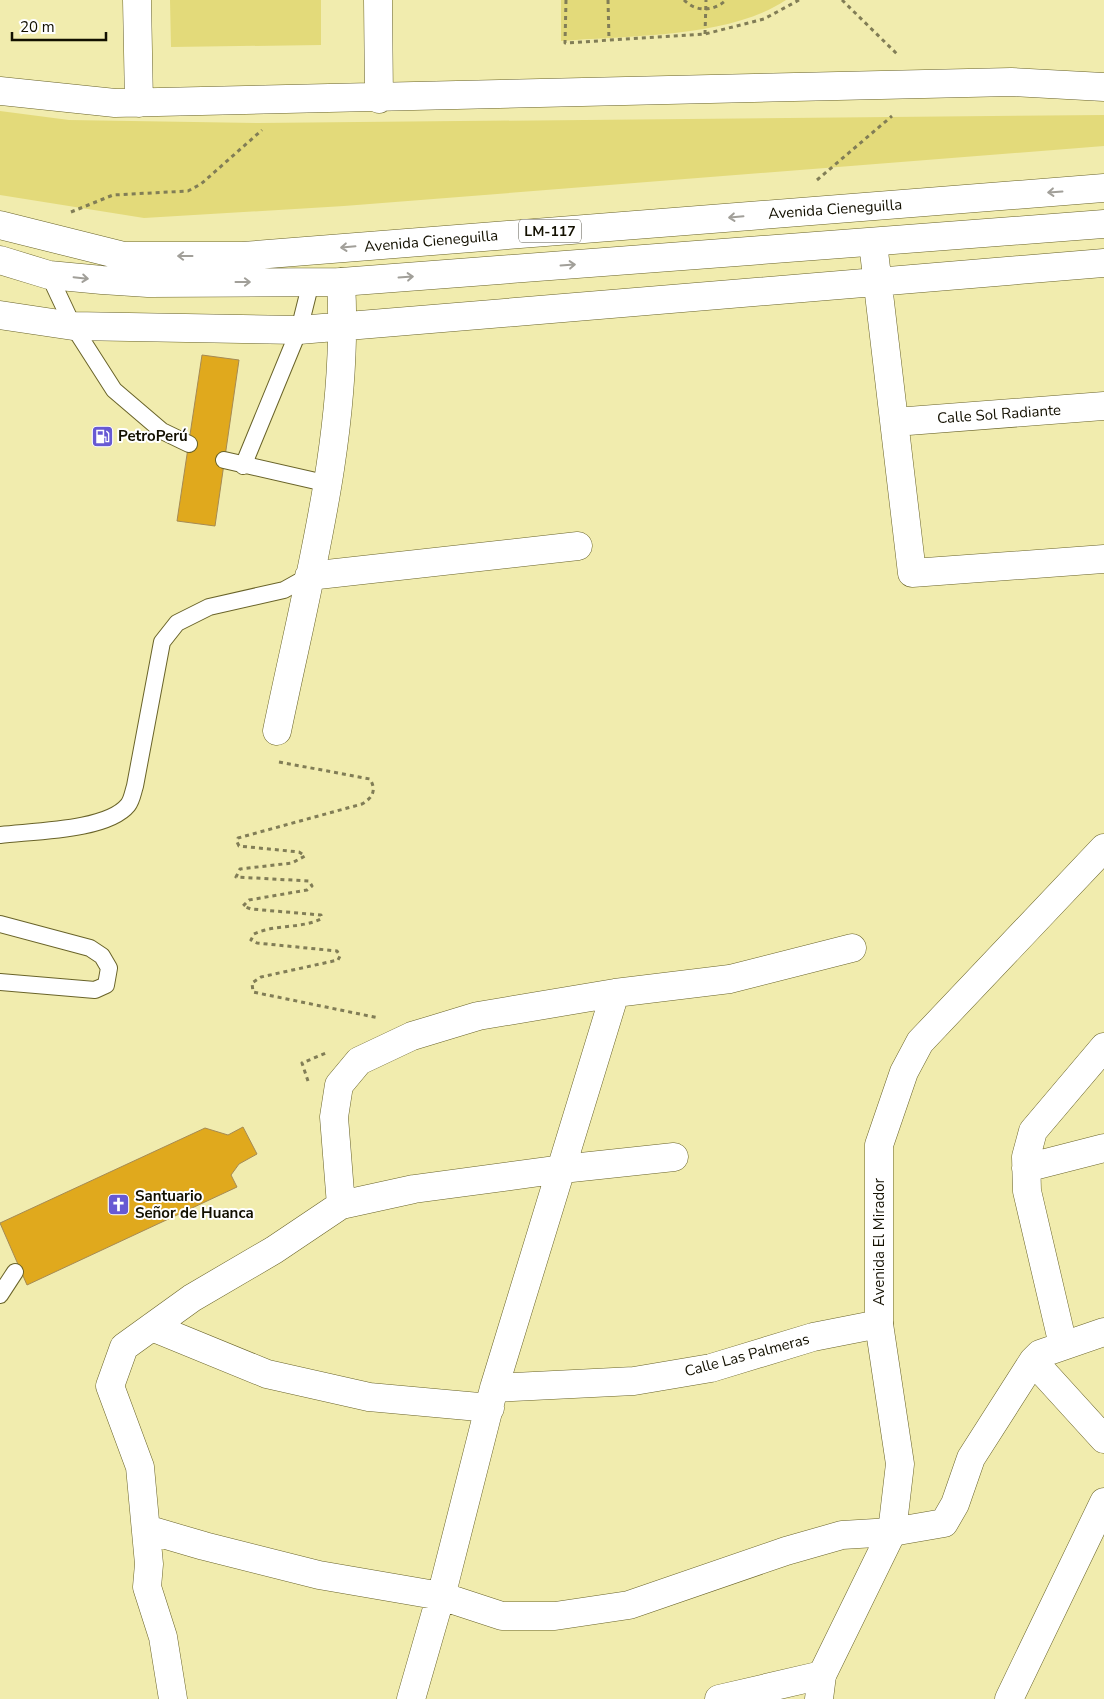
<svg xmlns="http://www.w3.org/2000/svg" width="1104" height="1699" font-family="'Nunito Sans',sans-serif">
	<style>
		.green { fill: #e3da7a }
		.building { fill: #e0a91d; stroke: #a58a54 }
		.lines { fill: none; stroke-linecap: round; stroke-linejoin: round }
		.lane-casing { stroke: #696329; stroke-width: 18 }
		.street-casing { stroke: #696329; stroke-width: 29 }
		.secondary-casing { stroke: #696329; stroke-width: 29 }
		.primary-casing { stroke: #696329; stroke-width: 29 }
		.path { stroke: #817d56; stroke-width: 3; stroke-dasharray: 4 4; stroke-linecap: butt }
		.lane { stroke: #fff; stroke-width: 16 }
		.street { stroke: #fff; stroke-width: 28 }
		.secondary { stroke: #fff; stroke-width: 28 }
		.primary { stroke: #fff; stroke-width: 28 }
		.oneway { stroke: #a19f99 }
		.labels { text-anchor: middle; stroke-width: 4; stroke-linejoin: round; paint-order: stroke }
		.shield { fill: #fff; stroke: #5a584c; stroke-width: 1 }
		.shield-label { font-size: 14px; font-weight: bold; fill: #131000 }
		.street-label { font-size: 15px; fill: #131000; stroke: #fff }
		.poi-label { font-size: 15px; font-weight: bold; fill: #131000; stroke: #fff; text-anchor: start }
	</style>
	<rect width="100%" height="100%" fill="#f1ecae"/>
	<path class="green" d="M170,0H321V45L171,47Z
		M561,0H786C729,38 630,35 561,41Z
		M0,111L69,120L258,123L1104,115V146L344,206L144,218L0,195Z"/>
	<path class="building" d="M202,355L239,360L215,526L177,521Z
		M243,1127L257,1154L239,1164L231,1175L237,1187L27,1285L0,1223L205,1128L228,1135Z"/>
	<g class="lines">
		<defs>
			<path id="lane" d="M49,275L73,326L114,390L162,431L189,444
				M224,460L329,484
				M243,466L299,330L311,282
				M0,835C32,831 107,831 128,805C132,800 133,792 135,786L162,642L177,623L209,607L284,590L309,576
				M0,924L90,948L102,956L109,968L106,985L95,990L0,982
				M0,1295L15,1272"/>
			<path id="street" d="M137,0L139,103
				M378,0L379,99
				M0,91L115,103L1011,82L1104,87
				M873,243L912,573L1104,559
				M0,315L73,326L299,330L1104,263
				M895,422L1104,406
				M309,576L578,546
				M277,731C307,585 350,431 341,282
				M1026,1168L1104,1148
				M341,1205L334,1117L339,1085L359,1061L412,1036L478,1016L615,993L730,979L852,948
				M152,1327L267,1374L369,1397L490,1408
				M1063,1345L1027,1191L1026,1157L1033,1131L1104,1047
				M1033,1361L1104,1439
				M494,1388L634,1381L711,1368L813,1337L879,1324
				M146,1529L204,1546L319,1575L441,1596L502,1616H555L629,1605L786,1551L842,1535L892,1532L944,1523L955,1504L971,1458L1033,1361L1040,1354L1104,1332
				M173,1699L163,1637L147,1587L149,1564L140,1467L110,1386L124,1347L192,1298L274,1250L341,1205L414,1189L562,1169L674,1157
				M411,1699L445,1581L494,1388L615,993
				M719,1699L822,1675
				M1009,1699L1104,1502"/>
			<path id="secondary" d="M819,1699L822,1675L892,1532L900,1464L879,1324V1145L904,1072L920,1042L1104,848"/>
			<path id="primary" d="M0,225L124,256H243L1104,188
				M0,260L49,275L102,280L148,283L341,282L1104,224"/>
		</defs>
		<use href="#lane" class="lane-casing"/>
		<use href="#street" class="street-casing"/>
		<use href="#secondary" class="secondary-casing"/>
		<use href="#primary" class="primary-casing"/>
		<path class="path" d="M566,0L565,43L705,34L764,19L799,0
			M608,0L609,40
			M684,0C696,12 713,12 726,0
			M842,0L897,54
			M705,34L706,0
			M817,180L892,116
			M71,212L113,195L188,191L201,184L262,130
			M279,762L370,779C377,791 372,798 362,804L238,838L237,842L239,846L299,852L305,856L292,863L240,869L236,877L309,881L312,886L307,890L249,900L243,906L251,909L321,915V919C300,929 275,924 254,934L251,940L257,943L337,951L340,956L338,960L261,977L252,983L253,992L379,1018
			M308,1081L302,1063L326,1053"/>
		<use href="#lane" class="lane"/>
		<use href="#street" class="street"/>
		<use href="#secondary" class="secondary"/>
		<use href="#primary" class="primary"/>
	</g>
	<defs><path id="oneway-shaft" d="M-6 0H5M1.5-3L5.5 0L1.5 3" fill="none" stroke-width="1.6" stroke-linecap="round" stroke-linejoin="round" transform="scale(1.25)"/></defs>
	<g class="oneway">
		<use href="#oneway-shaft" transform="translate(1055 192) rotate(176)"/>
		<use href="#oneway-shaft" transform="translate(736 217) rotate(175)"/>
		<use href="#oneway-shaft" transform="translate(348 247) rotate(175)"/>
		<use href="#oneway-shaft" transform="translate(185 256) rotate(-180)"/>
		<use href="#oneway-shaft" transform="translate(568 265) rotate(-4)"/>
		<use href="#oneway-shaft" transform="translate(406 277) rotate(-4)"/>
		<use href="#oneway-shaft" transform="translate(81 278) rotate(6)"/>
		<use href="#oneway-shaft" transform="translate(243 282)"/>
	</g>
	<defs>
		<symbol id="fuel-square" viewBox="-11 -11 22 22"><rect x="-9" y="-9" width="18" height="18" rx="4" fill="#6759d3" stroke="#fff"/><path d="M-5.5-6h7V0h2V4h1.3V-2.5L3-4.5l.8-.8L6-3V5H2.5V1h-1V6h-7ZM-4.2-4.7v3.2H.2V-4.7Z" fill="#fff"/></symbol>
		<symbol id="church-square" viewBox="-11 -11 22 22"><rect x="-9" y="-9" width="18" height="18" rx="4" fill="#6759d3" stroke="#fff"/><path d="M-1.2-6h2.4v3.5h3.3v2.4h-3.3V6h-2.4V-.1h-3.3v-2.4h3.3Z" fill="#fff"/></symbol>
	</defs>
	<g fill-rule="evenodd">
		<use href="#fuel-square" x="90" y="424" width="25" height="25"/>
		<use href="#church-square" x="106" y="1192" width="25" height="25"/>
	</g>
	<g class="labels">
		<rect class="shield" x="519" y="219.5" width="62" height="23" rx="4"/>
		<g class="shield-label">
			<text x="550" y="236">LM-117</text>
		</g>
		<g class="street-label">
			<text transform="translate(835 209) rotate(-4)" y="5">Avenida Cieneguilla</text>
			<text transform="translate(431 241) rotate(-5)" y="5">Avenida Cieneguilla</text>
			<text transform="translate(999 414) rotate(-4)" y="5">Calle Sol Radiante</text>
			<text transform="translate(879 1242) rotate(-90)" y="5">Avenida El Mirador</text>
			<text transform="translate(747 1355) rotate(-15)" y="5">Calle Las Palmeras</text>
		</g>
		<g class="poi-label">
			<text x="118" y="441">PetroPerú</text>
			<text x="135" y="1201">Santuario<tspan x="135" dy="17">Señor de Huanca</tspan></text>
		</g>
	</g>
	<path d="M12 32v8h94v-8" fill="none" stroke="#131000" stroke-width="2.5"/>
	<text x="20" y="32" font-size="15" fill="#131000" stroke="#ffffff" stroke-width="4" paint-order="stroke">20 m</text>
</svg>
